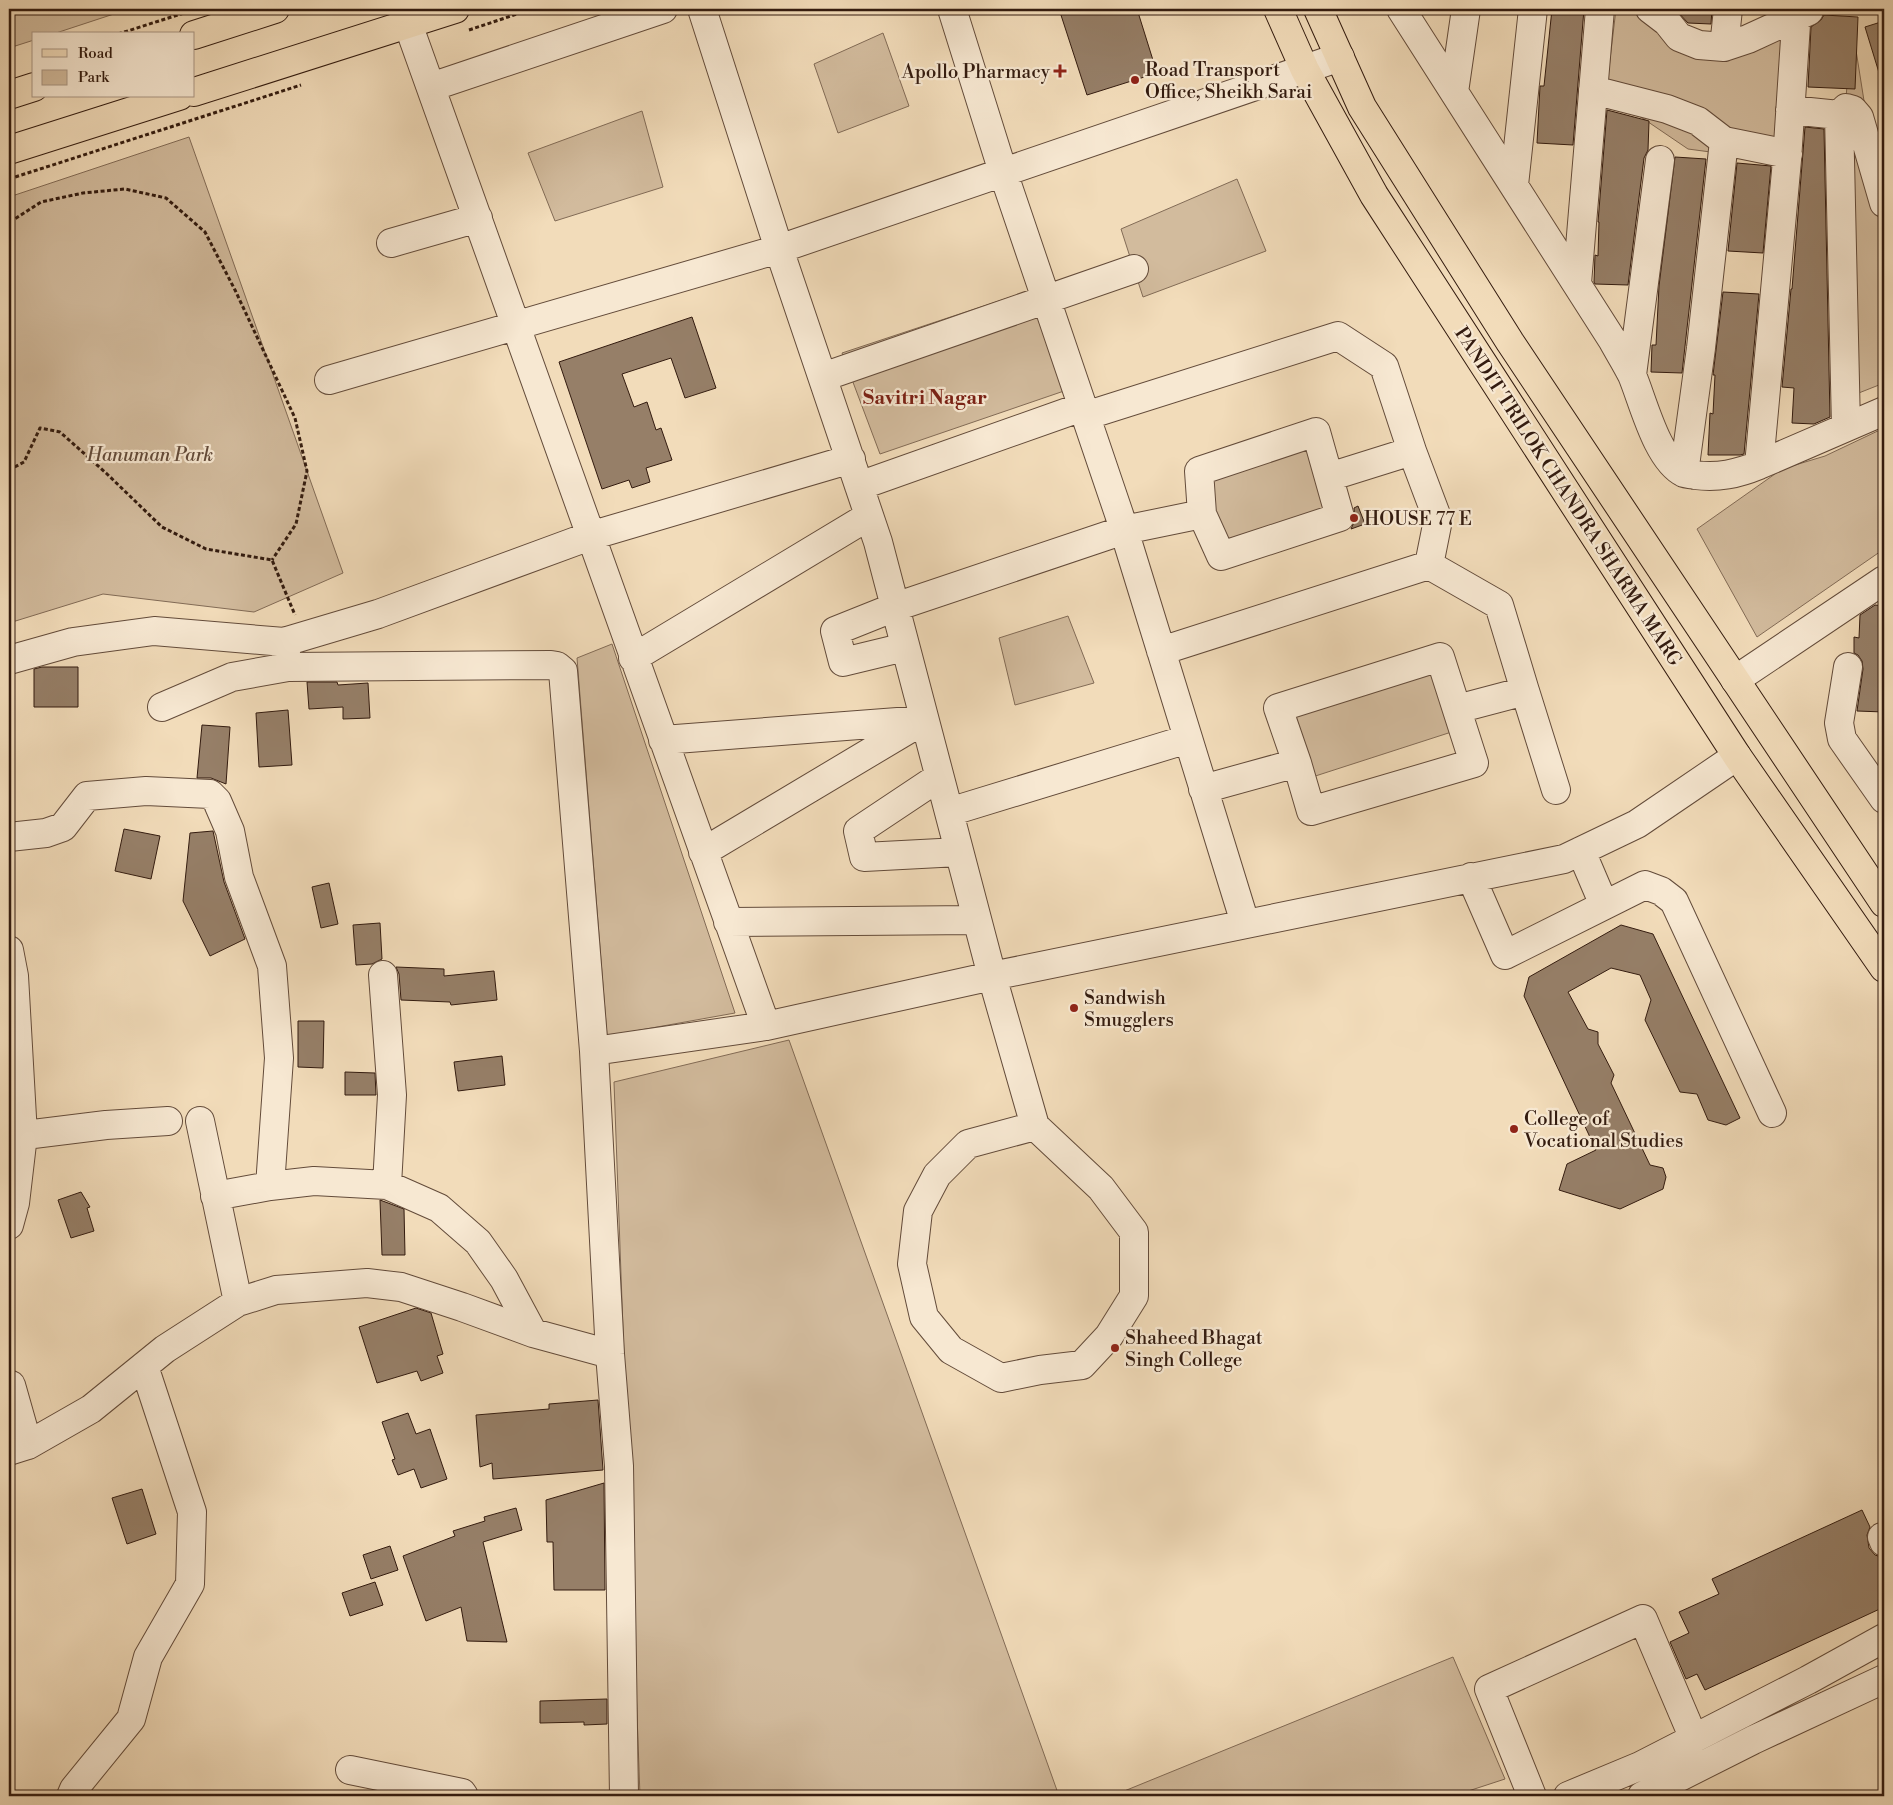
<svg xmlns="http://www.w3.org/2000/svg" width="1893" height="1805" font-family="'Libre Bodoni',serif">
	<style>
		.green { fill: #d2bb9d; stroke: #826b56 }
		.building { fill: #967f68; stroke: #331b0f }
		.lines { fill: none; stroke-linecap: round; stroke-linejoin: round }
		.minor-casing { stroke: #634b3a; stroke-width: 30 }
		.major-casing { stroke: #331b0f; stroke-width: 30 }
		.path { stroke: #331b0f; stroke-width: 3; stroke-dasharray: 4 2.5; stroke-linecap: butt }
		.minor { stroke: #f7e8d2; stroke-width: 28 }
		.major { stroke: #f2dcba; stroke-width: 28 }
		.poi-dot { fill: #8f2418; stroke: #f7e8d2; stroke-width: 2 }
		.labels { text-anchor: middle; stroke-width: 4.5; stroke-linejoin: round; paint-order: stroke }
		.poi-label { font-size: 19px; fill: #331b0f; stroke: #f7e8d2; text-anchor: start }
		.park-label { font-size: 19px; font-style: italic; fill: #634b3a; stroke: #f7e8d2 }
		.street-label { font-size: 19px; fill: #331b0f; stroke: #f7e8d2 }
		.neighbourhood-label { font-size: 20px; font-weight: bold; fill: #7a1f14; stroke: #f7e8d2 }
	</style>
	<rect width="100%" height="100%" fill="#f2dcba"/>
	<filter id="stains"><feTurbulence type="fractalNoise" baseFrequency=".004" numOctaves="4"/><feColorMatrix values="0 0 0 0 .2 0 0 0 0 .09 0 0 0 0 .02 0 0 0 .5 -.17"/></filter>
	<radialGradient id="worn" r=".72"><stop offset=".6" stop-color="#630" stop-opacity="0"/><stop offset="1" stop-color="#630" stop-opacity=".3"/></radialGradient>
	<path class="green" d="M9,9H129L53,34H34V40L9,48Z
		M1616,9H1637L1692,46L1787,24L1781,147L1748,157L1688,149L1632,111L1607,85Z
		M1852,25L1884,227V383L1836,402L1846,98Z
		M883,33L909,106L838,133L814,64Z
		M642,111L663,187L555,221L528,153Z
		M189,137L343,573L254,612L103,594L9,623V197Z
		M1237,179L1266,251L1143,297L1121,229Z
		M1032,290L1064,391L880,454L842,353Z
		M1884,428V549L1757,637L1697,529L1782,469L1825,456Z
		M1316,432L1340,505L1223,544L1199,471Z
		M1068,616L1094,683L1015,705L999,638Z
		M612,644L735,1013L607,1036L577,658Z
		M1440,657L1467,727L1303,780L1278,708Z
		M789,1040L1059,1796H640L614,1082Z
		M1453,1657L1505,1779L1453,1796H1112Z"/>
	<path class="building" d="M1059,9H1137L1157,73L1087,95Z
		M1552,9H1584L1573,145L1537,143L1540,86H1544Z
		M1675,9H1712L1711,24L1688,23Z
		M1824,15L1858,17L1855,89L1808,87L1811,27L1821,20Z
		M1884,21V75L1880,76L1865,27Z
		M1607,110L1649,121L1648,150L1644,158L1628,285L1595,284L1594,282L1595,255L1598,256L1599,222H1598Z
		M1805,127L1824,129L1830,417L1814,424L1792,423L1794,388L1782,387L1791,289H1792Z
		M1675,157L1706,159L1682,373L1651,372L1652,345H1656L1659,286Z
		M1737,163L1771,166L1763,253L1728,251Z
		M1723,292L1759,294L1744,454L1740,455H1708L1710,413L1713,414L1715,375H1713Z
		M692,317L716,388L685,398L671,358L622,374L634,407L647,402L656,430L661,428L672,460L646,468L650,482L632,488L629,480L602,489L559,362Z
		M1358,506L1365,524L1351,529L1355,520L1354,508Z
		M1875,605L1884,606V712L1857,711L1863,669L1862,661L1858,655L1854,653V637L1859,638L1860,615Z
		M42,667H78V707H34V669Z
		M307,682H337L338,685L368,683L370,718L343,719V707L309,709Z
		M288,710L292,765L259,767L256,713Z
		M202,725L230,727L226,784L211,778H197Z
		M124,829L160,836L151,879L115,871Z
		M213,831L224,882L245,939L210,956L183,901L190,833Z
		M329,883L338,924L321,928L312,887Z
		M380,923L382,959L372,964L356,965L353,925Z
		M1621,925L1653,934L1740,1118L1726,1125L1708,1120L1697,1094L1680,1092L1645,1020L1651,1000L1640,975L1611,968L1568,992L1588,1029L1598,1032V1044L1614,1075L1611,1083L1650,1165L1663,1168L1666,1177L1663,1189L1620,1209L1559,1190L1567,1164L1596,1150L1524,996L1529,977Z
		M396,967L444,969V976L494,971L497,1000L451,1005L450,1002L401,1000L399,974Z
		M298,1021H324L323,1068L298,1067Z
		M502,1056L505,1085L458,1091L454,1062Z
		M345,1072L375,1073L376,1095H345Z
		M81,1192L90,1207L87,1208L94,1231L71,1238L58,1200Z
		M380,1200L404,1209L405,1255H382Z
		M416,1308L431,1313L443,1354L437,1356L443,1373L421,1381L417,1371L377,1383L359,1327Z
		M598,1400L603,1470L493,1479L492,1463L480,1467L476,1415L549,1409V1404Z
		M408,1413L416,1434L430,1429L447,1479L421,1488L414,1469L398,1475L392,1460L395,1459L382,1422Z
		M604,1483L605,1590H554L553,1542H547L546,1500Z
		M142,1489L156,1534L127,1544L112,1498Z
		M516,1508L522,1530L483,1542L507,1642L467,1641L461,1607L426,1621L403,1556L455,1536L453,1531L485,1521L484,1517Z
		M1862,1510L1870,1527L1867,1535L1869,1548L1875,1555L1884,1558V1607L1705,1690L1697,1674L1686,1679L1670,1642L1689,1633L1679,1612L1719,1594L1712,1579Z
		M390,1546L398,1570L371,1579L363,1555Z
		M375,1582L383,1605L350,1616L342,1593Z
		M607,1699V1724L584,1725V1722L540,1723V1701Z"/>
	<g class="lines">
		<defs>
			<path id="minor" d="M702,9L779,249L878,542L992,976L1035,1126L968,1144L937,1175L918,1211L912,1264L924,1317L951,1350L1001,1378L1040,1370L1082,1365L1109,1336L1134,1296V1232L1101,1188L1035,1126
				M952,9L1003,172L1119,514L1245,923
				M1401,9L1613,341C1619,352 1626,363 1632,375C1643,401 1657,460 1684,473C1687,474 1692,474 1695,475C1718,478 1737,474 1759,465L1787,160L1797,9
				M1650,9L1667,22L1679,37L1699,45L1724,47L1748,39L1809,11
				M408,24L766,1026
				M1724,47L1728,9
				M431,87L663,9
				M1593,90L1667,109L1698,121L1724,141L1788,154
				M1454,92L1466,9
				M1790,110L1839,115L1846,427
				M1839,115L1846,108L1853,110L1859,117L1884,203
				M1514,185L1533,9
				M391,243L478,218
				M1577,283L1600,9
				M1632,375L1660,160
				M823,377L1134,269
				M329,380L779,249L1340,57
				M1085,416L1338,336L1384,366L1412,451L1329,477
				M1759,465L1884,411
				M1684,473L1701,348L1724,141
				M859,486L1082,407
				M1429,565L1499,605L1525,691L1457,709
				M284,642L288,667L551,665L557,666L563,671L594,1051L610,1354L619,1466L624,1796
				M905,647L843,662L835,631L895,607L1124,530L1202,514L1221,556L1340,517L1316,432L1199,471L1202,514
				M1161,651L1429,565L1438,520L1412,451
				M633,658L869,516
				M9,660L73,642L154,631L284,642L378,614L590,536L851,459
				M1848,667L1839,723L1842,739L1884,799
				M1735,680L1884,580
				M1525,691L1556,790
				M162,707L232,677L288,667
				M663,740L924,720
				M939,777L858,831L864,857L959,852
				M1203,789L1297,763L1311,811L1474,763L1440,657L1278,708L1297,763
				M949,812L1188,739
				M9,837L46,833L63,827L87,796L146,791L210,794L217,801L230,831L239,877L272,966L279,1058L270,1186
				M1581,851L1604,905
				M703,852L919,723
				M1471,877L1505,955L1645,885L1661,891L1674,901L1772,1113
				M728,922L977,920
				M9,950L14,976L23,1135L15,1203L9,1225
				M383,975L392,1095L387,1185L439,1208L478,1242L504,1279L533,1333
				M594,1051L766,1026L992,976L1564,859L1637,824L1737,756
				M200,1121L238,1302
				M9,1137L106,1125L168,1121
				M215,1196L270,1186L314,1181L387,1185
				M9,1385H11L28,1445
				M9,1451L28,1445L91,1409L165,1349L238,1302L276,1290L367,1283L401,1287L462,1307L533,1333L610,1354
				M1882,1537L1884,1542
				M350,1770L462,1793L464,1796
				M71,1796L74,1789L131,1719L148,1657L190,1584L192,1512L144,1366
				M1532,1796L1489,1689L1643,1619L1694,1739
				M1568,1796L1640,1766L1808,1680L1884,1638
				M1642,1796L1753,1740L1884,1679"/>
			<path id="major" d="M1278,9L1305,70L1374,195L1737,756L1884,968
				M1318,9L1362,107L1510,342L1884,903
				M194,35L275,9
				M194,92L455,9
				M9,95L34,87
				M9,150L179,96"/>
		</defs>
		<use href="#minor" class="minor-casing"/>
		<use href="#major" class="major-casing"/>
		<path class="path" d="M469,30L532,9
			M118,34L184,13
			M9,179L301,85
			M10,222L41,202L83,193L125,189L166,198L205,232L235,290L295,418L307,471L296,524L272,560
			M9,470L24,462L40,428L60,432L106,473L162,527L206,549L272,560L295,615"/>
		<use href="#minor" class="minor"/>
		<use href="#major" class="major"/>
	</g>
	<g class="poi-dot">
		<path d="M1057.5 63.5h5v5h5v5h-5v5h-5v-5h-5v-5h5z"/>
		<circle cx="1135" cy="80" r="5"/>
		<circle cx="1354" cy="518" r="5"/>
		<circle cx="1074" cy="1008" r="5"/>
		<circle cx="1514" cy="1129" r="5"/>
		<circle cx="1115" cy="1348" r="5"/>
	</g>
	<g class="labels">
		<g class="poi-label">
			<text x="1145" y="76">Road Transport<tspan x="1145" dy="22">Office, Sheikh Sarai</tspan></text>
			<text x="1050" y="78" text-anchor="end">Apollo Pharmacy</text>
			<text x="1364" y="525">HOUSE 77 E</text>
			<text x="1084" y="1004">Sandwish<tspan x="1084" dy="22">Smugglers</tspan></text>
			<text x="1524" y="1125">College of<tspan x="1524" dy="22">Vocational Studies</tspan></text>
			<text x="1125" y="1344">Shaheed Bhagat<tspan x="1125" dy="22">Singh College</tspan></text>
		</g>
		<g class="park-label">
			<text x="150" y="461">Hanuman Park</text>
		</g>
		<g class="street-label">
			<text transform="translate(1569 496) rotate(57)" y="7">PANDIT TRILOK CHANDRA SHARMA MARG</text>
		</g>
		<g class="neighbourhood-label">
			<text x="925" y="404">Savitri Nagar</text>
		</g>
	</g>
	<rect width="1893" height="1805" fill="none" stroke="#f2dcba" stroke-width="30"/>
	<rect x="10" y="10" width="1873" height="1785" fill="none" stroke="#331b0f" stroke-width="2.5"/>
	<rect x="15" y="15" width="1863" height="1775" fill="none" stroke="#331b0f"/>
	<rect x="32" y="32" width="162" height="65" fill="#f7e8d2" stroke="#a99684"/>
	<rect x="42" y="49" width="25" height="8" fill="#f2dcba" stroke="#a99684"/>
	<text x="78" y="58" font-size="15" fill="#331b0f">Road</text>
	<rect x="42" y="70" width="25" height="15" fill="#d2bb9d" stroke="#a99684"/>
	<text x="78" y="82" font-size="15" fill="#331b0f">Park</text>
	<rect width="100%" height="100%" filter="url(#stains)"/>
	<rect width="100%" height="100%" fill="url(#worn)"/>
</svg>
